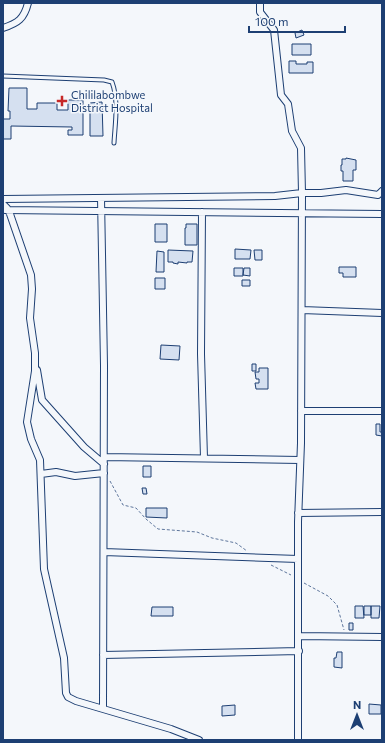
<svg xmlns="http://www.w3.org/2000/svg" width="385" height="743" font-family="Commissioner,sans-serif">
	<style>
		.building { fill: #d5e0f0; stroke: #1d3f73 }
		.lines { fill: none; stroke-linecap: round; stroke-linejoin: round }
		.lane-casing { stroke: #1d3f73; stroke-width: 5 }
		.street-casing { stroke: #1d3f73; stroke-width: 8 }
		.path { stroke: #5e769c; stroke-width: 1; stroke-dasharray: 3 2; stroke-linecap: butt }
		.lane { stroke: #f4f7fb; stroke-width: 3 }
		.street { stroke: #f4f7fb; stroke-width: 6 }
		.poi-dot { fill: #c62828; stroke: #f4f7fb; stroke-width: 1.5 }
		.labels { text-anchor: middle; stroke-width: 3; stroke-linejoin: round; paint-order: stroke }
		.poi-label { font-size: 11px; fill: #1d3f73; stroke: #f4f7fb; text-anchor: start }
	</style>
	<rect width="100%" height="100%" fill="#f4f7fb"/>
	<path class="building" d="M302,30L304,35L296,38L295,33Z
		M292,44H311V55H292Z
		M289,61H296V64H307V62H313V73H289Z
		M9,88H27V109H37V103H57V110H68V100H83V135H68V130H72V127L11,126V139H3V119H10V111H8Z
		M102,102L103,136H90V103Z
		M346,158L356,160V170H353V181H343V171H341V165H342V159H346Z
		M155,224H167V242H155Z
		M186,224H197V245H185V228H186Z
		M235,249L251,250L250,259H235Z
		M168,250L193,251L192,262H187V263L178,262V264L173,263V262H168Z
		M254,250H262V260H255Z
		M157,251L164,252V272H156Z
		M339,267H356V277H343V273H339Z
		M234,268H243V276H234Z
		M244,268H250V276L243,275Z
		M155,278H165V289H155Z
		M242,280H250V286H242Z
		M161,345L180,346L179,360L160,359Z
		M252,364H256V371H252Z
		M259,368H268V389H256L255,383H259V379H256L255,372H259Z
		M376,424H380V432H382V436L376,435Z
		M143,466H151V477H143Z
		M142,488H146L147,494H143Z
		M146,508H167V518L146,517Z
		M355,606H363L364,618H355Z
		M364,606H371V615H364Z
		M371,606H380L379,618H371Z
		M152,607H173V616H151Z
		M349,623H353V630H349Z
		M337,652H342V668L334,667V658H336Z
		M369,704L381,705V714H369Z
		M235,705V715L222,716V706Z"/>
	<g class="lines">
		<defs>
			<path id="lane" d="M3,76L104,80L112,82C119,101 115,124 114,143"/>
			<path id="street" d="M260,3V12L274,30L281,95L288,104L292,131L301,148L302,193H321L346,190L378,195L382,191
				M3,28C18,23 24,19 28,3
				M101,198L104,365L103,708
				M3,199L275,196L302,193L301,443L298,522V740
				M3,204L7,208L10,214L31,275L32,289L30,318L35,353V371L27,422L31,439L40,460L44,569L64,658L66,693L68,697L76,701L171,729L199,740
				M5,210L382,214
				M202,212L201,354L204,458
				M302,310L382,313
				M37,370L42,400L84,447L104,464
				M301,411H382
				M104,457L300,460
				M41,474L56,472L75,476L104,473
				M298,513L382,512
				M104,552L298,559
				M299,636L382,637
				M103,655L299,651"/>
		</defs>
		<use href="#lane" class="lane-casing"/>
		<use href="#street" class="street-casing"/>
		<path class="path" d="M110,481L123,505L136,508L146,519L158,529L197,532L212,538L236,543L247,551
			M271,565L291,575
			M304,583L328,596L337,605L344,630"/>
		<use href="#lane" class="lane"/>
		<use href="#street" class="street"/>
	</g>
	<path class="poi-dot" d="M60 95h4v4h4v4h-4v4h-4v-4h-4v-4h4z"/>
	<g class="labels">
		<g class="poi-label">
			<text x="71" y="99">Chililabombwe<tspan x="71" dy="13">District Hospital</tspan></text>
		</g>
	</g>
	<rect width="385" height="743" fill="none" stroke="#1d3f73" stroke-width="8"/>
	<g transform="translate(357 715)" stroke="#f4f7fb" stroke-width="3" paint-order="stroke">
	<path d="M0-3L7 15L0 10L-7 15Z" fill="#1d3f73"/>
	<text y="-6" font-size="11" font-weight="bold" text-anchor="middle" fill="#1d3f73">N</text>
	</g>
	<path d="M249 26v6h96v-6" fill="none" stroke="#1d3f73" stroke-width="2"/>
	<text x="255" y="26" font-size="12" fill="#1d3f73" stroke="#f4f7fb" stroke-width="3" paint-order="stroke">100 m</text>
</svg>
